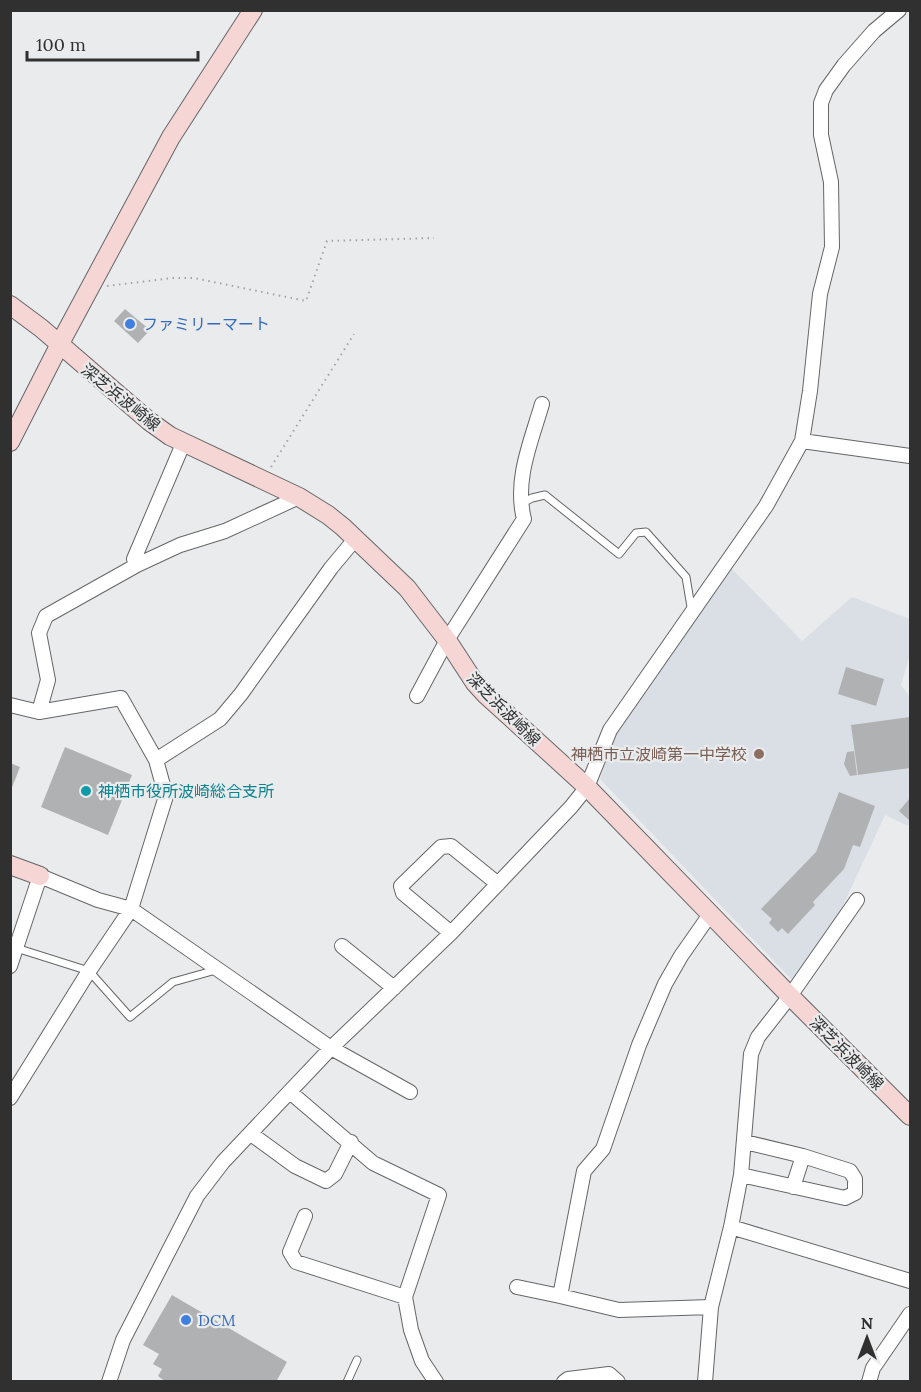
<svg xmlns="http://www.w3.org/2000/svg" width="921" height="1392" font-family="Lora,'Noto Sans JP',serif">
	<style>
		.built { fill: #dadfe6 }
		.building { fill: #b0b1b2 }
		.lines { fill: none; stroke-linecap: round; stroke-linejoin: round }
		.lane-casing { stroke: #666667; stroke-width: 9 }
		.street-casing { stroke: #666667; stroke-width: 16 }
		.secondary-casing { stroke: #666667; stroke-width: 20 }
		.path { stroke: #a2a3a4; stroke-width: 2; stroke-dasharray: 1.5 4.5; stroke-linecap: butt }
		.lane { stroke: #fff; stroke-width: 7 }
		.street { stroke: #fff; stroke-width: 14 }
		.secondary { stroke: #f5d6d4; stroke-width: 18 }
		.shop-dot { fill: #3f7fe0; stroke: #eaebec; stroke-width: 2 }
		.education-dot { fill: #8d6e63; stroke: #eaebec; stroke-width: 2 }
		.culture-dot { fill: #0f9aa8; stroke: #eaebec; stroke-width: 2 }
		.labels { text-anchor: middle; stroke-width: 4.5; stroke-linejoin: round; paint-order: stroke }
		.shop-label { font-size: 16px; fill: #366cbe; stroke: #eaebec; text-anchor: start }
		.street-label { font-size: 16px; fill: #303030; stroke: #eaebec }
		.education-label { font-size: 16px; fill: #785e54; stroke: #eaebec; text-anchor: end }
		.culture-label { font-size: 16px; fill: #0d838f; stroke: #eaebec; text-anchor: start }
	</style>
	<rect width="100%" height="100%" fill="#eaebec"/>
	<path class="built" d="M732,569L802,641L852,597L910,619V654L901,685L910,697V823L908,826L885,815L833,927L793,981L600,779L615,730L687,626Z"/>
	<path class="building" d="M125,309L150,330L138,343L114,321Z
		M846,667L884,679L876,706L838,694Z
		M910,717V768L858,775L851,725Z
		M65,747L132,775L108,835L41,807Z
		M854,751L857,775L850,776L844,764L847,752Z
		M10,763L20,767L11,790H10Z
		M839,792L875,806L860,847L853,845L844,869L813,902L815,905L788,934L782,928L778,932L769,923L772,919L761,909L816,852Z
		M910,798V817L909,820L899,811Z
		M172,1295L287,1362L276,1382H166L158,1376L162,1369L153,1364L159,1354L143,1345Z"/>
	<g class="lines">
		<defs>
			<path id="lane" d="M520,504L532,498L545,495L619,554L636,533L646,532L686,577L691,607L693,609
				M13,947L89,971L130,1017L173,982L216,970
				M347,1382L357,1360"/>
			<path id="street" d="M802,441L910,456
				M137,565L134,559L183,444
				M417,696L447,640L524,519C514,480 531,442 542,404
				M10,705L39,712
				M156,760L220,719L241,694L331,568L356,538
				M711,913L681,956L665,984L639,1045L603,1149L584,1171L560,1296L619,1310L711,1307
				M451,933L403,893L401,886L441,847L451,846L498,884
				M342,946L394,988
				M10,966L40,876L98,900L131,909L331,1048L410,1092
				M290,1092L373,1163L439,1195L405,1297L296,1262L290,1252L305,1216
				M10,1098L89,971L131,909L166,796L156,760L121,698L39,712L48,680L39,633L46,616L137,565L180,545L225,531L299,497
				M251,1134L295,1166L326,1181L335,1174L351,1142
				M741,1175L845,1198L855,1193V1179L850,1171L803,1156L745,1142
				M793,1187L803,1156
				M731,1227L910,1281
				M517,1287L560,1296
				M405,1297L411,1330L422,1361L436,1382
				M109,1382L123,1340L197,1196L223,1162L331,1048L451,933L571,807L587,787L610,730L766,506L802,441L810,391L820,294L832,247L831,182L821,135V103L826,90L844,65L874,31L899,10
				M564,1382L568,1379L609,1374L618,1382
				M705,1382L711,1307L731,1227L741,1175L751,1054L758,1037L790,996L857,900
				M869,1382L873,1368L910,1314"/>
			<path id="secondary" d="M10,305L41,328L149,421L170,436L299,497L328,515L343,527L407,588L447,640L475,683L485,694L587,787L790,996L910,1116
				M10,442L65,334L171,137L253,10
				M10,865L40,876"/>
		</defs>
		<use href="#lane" class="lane-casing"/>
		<use href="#street" class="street-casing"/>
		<use href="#secondary" class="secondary-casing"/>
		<path class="path" d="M107,286L173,278H194L306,301L327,241L434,238
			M271,467L354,334"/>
		<use href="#lane" class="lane"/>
		<use href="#street" class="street"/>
		<use href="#secondary" class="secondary"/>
	</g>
	<g class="shop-dot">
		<circle cx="130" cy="324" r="6"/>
		<circle cx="186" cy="1320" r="6"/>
	</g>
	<circle class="education-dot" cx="759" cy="754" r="6"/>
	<circle class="culture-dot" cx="86" cy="791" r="6"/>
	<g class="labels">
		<g class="shop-label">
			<text x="142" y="330">ファミリーマート</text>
			<text x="198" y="1326">DCM</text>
		</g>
		<g class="street-label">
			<text transform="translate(121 397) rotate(39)" y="6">深芝浜波崎線</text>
			<text transform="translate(504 709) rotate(45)" y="6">深芝浜波崎線</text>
			<text transform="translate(847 1053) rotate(45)" y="6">深芝浜波崎線</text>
		</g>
		<g class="education-label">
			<text x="747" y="760">神栖市立波崎第一中学校</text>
		</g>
		<g class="culture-label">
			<text x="98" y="797">神栖市役所波崎総合支所</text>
		</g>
	</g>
	<rect width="921" height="1392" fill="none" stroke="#303030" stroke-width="24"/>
	<g transform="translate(867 1338)" stroke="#eaebec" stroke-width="4.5" paint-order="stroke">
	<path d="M0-4.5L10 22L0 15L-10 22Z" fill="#303030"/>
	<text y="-9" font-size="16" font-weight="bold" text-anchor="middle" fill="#303030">N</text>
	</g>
	<path d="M27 51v9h171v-9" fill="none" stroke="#303030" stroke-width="3"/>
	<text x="36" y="51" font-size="18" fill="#303030" stroke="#eaebec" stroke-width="4.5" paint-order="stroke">100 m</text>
</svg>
